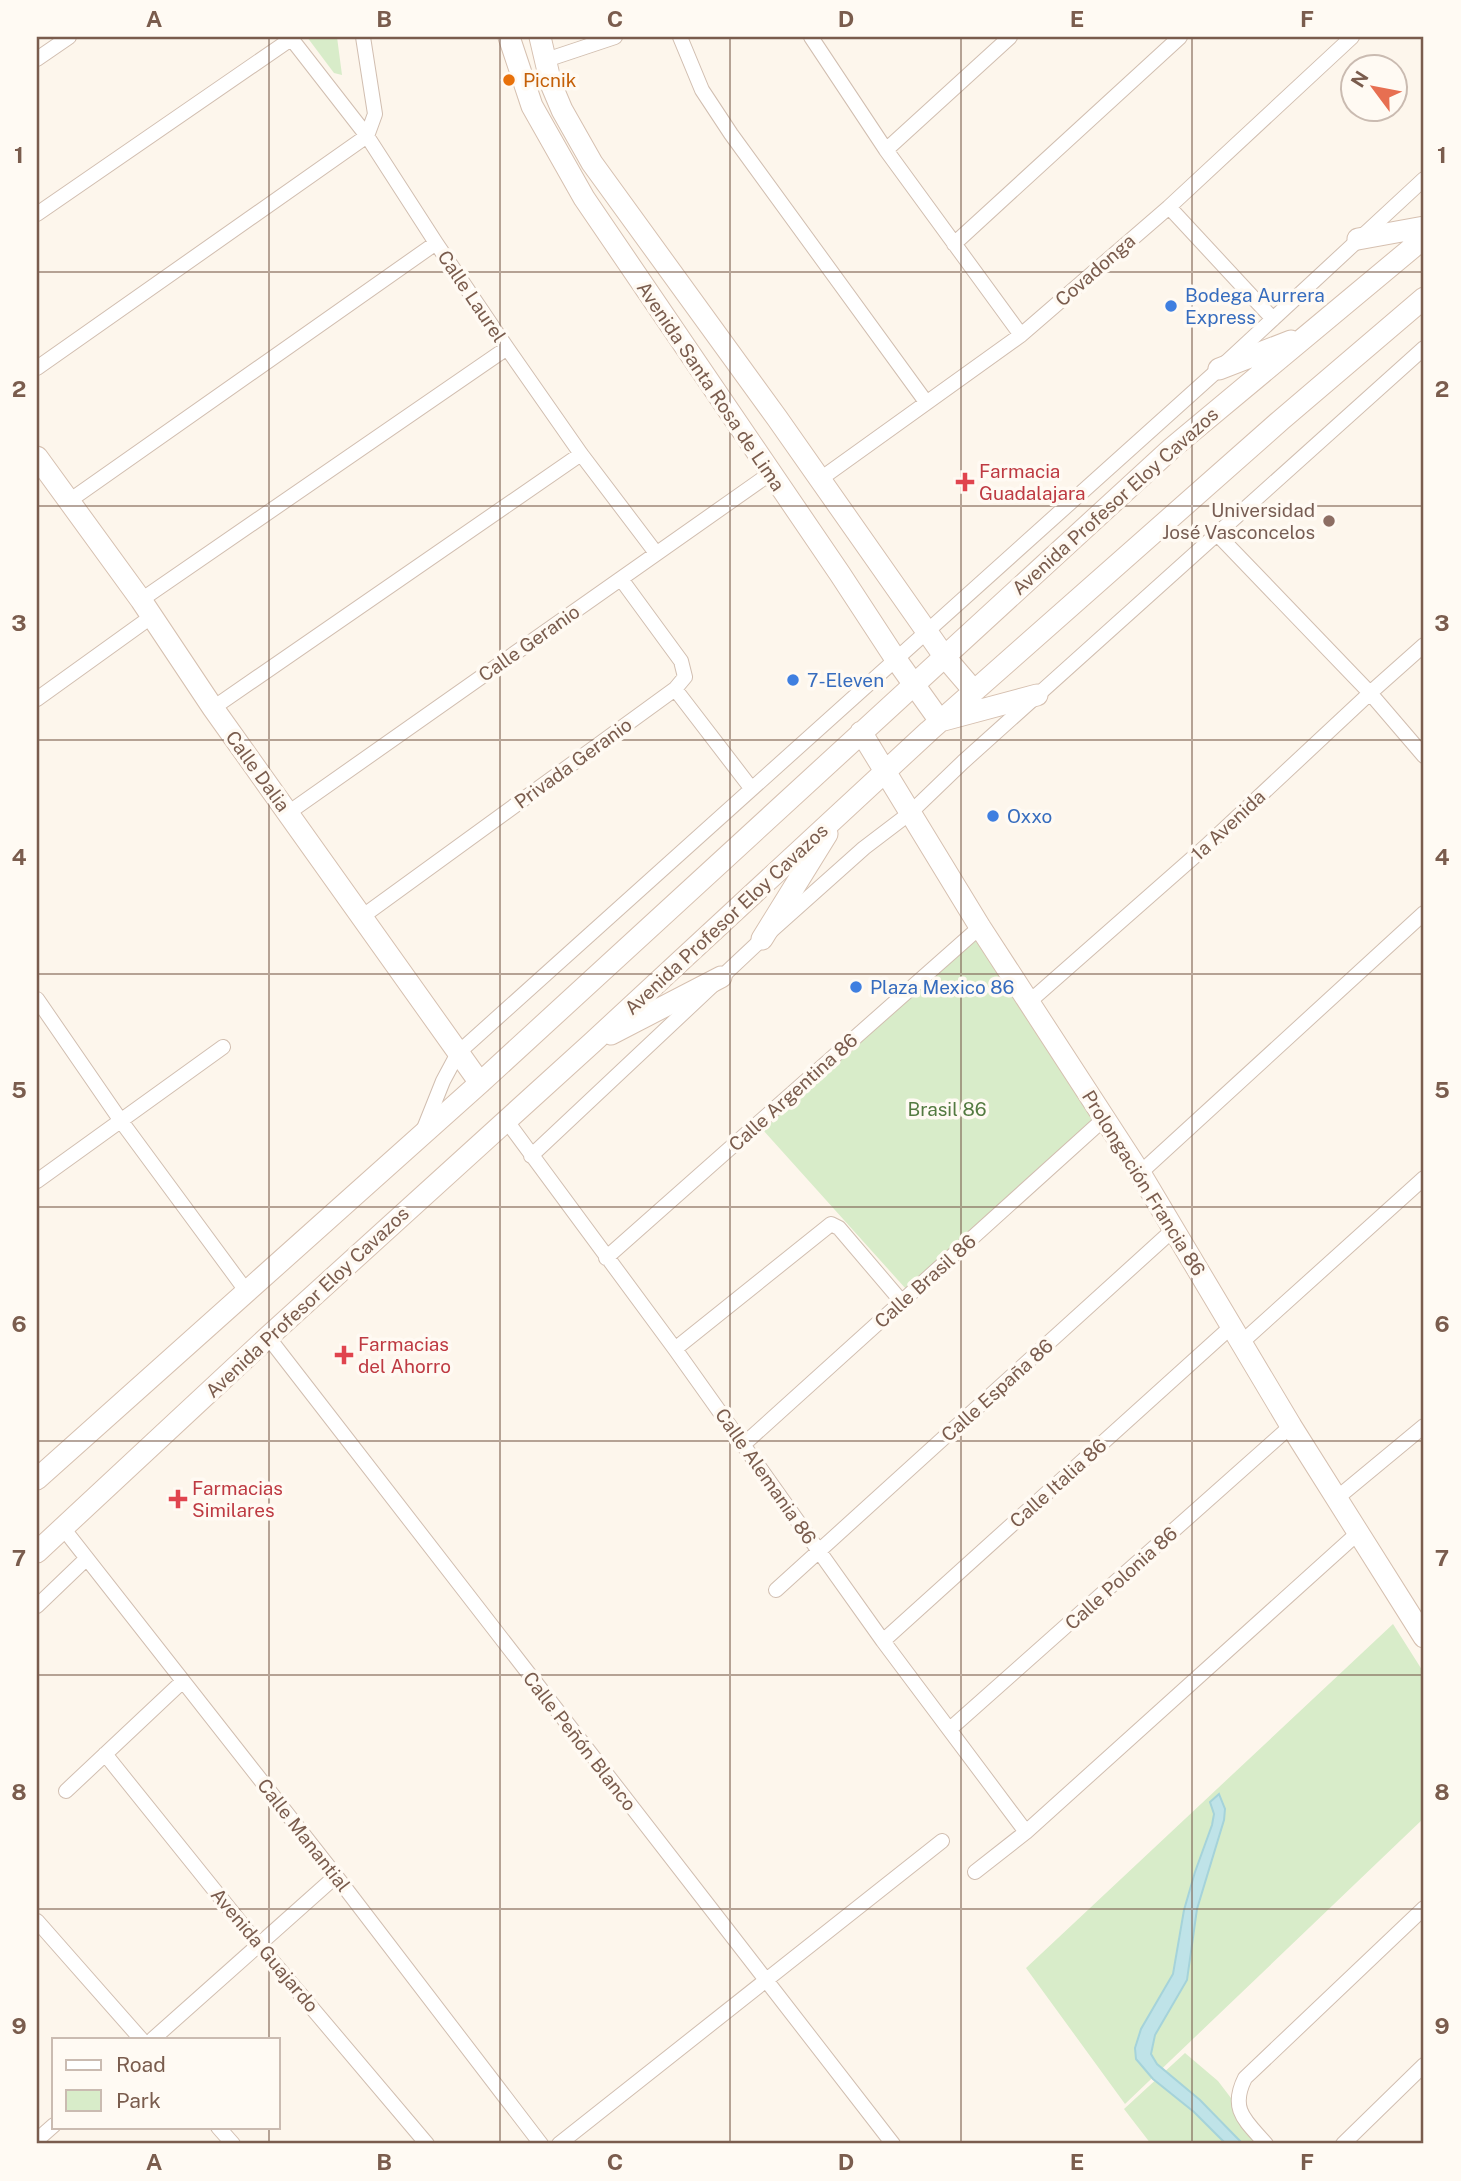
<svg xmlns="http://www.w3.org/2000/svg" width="1461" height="2181" font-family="'Public Sans',sans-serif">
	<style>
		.green { fill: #d8ecc9 }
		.water { fill: #bfe3e8; stroke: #a5d3da; stroke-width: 2 }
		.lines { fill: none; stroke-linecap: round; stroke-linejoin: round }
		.street-casing { stroke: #d1beb0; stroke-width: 16 }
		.secondary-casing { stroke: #d6c0b0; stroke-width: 23 }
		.street { stroke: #fff; stroke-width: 14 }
		.secondary { stroke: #fff; stroke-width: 21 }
		.grid { fill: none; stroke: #7a5c4d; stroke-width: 2; stroke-opacity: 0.55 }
		.food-dot { fill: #e8710a; stroke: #fffaf3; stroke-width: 2.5 }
		.shop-dot { fill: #3f7fe0; stroke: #fffaf3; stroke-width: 2.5 }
		.health-dot { fill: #e0444e; stroke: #fffaf3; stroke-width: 2.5 }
		.education-dot { fill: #8d6e63; stroke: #fffaf3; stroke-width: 2.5 }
		.labels { text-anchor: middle; stroke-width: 7; stroke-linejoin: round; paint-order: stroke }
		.food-label { font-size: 19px; fill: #c56008; stroke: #fffaf3; text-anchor: start }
		.street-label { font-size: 19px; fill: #7a5c4d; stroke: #fffaf3 }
		.shop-label { font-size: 19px; fill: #366cbe; stroke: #fffaf3; text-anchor: start }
		.health-label { font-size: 19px; fill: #be3a42; stroke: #fffaf3; text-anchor: start }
		.education-label { font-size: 19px; fill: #785e54; stroke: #fffaf3; text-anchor: end }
		.park-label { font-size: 19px; fill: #537a41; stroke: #fffaf3 }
		.neatline { fill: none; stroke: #7a5c4d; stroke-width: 2.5 }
		.grid-label { font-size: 23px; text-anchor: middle; font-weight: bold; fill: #7a5c4d }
	</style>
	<rect width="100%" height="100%" fill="#fdf6ec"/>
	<path class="green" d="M307,37H337L342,75L334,73Z
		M977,937L1096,1122L906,1289L763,1130Z
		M1393,1624L1424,1673V1818L1125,2104L1026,1968Z
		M1185,2053L1218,2081L1266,2144H1151L1124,2109Z"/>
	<path class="water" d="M1219,1794L1225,1809L1224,1820L1197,1909L1187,1980L1155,2035L1151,2054L1157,2064L1200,2100L1243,2144H1226L1194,2112L1153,2079L1136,2059L1135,2048L1141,2029L1173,1974L1184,1910L1195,1872L1212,1825L1214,1814L1210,1802Z"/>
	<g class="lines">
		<defs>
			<path id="street" d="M290,37L367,136L436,243L507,348L581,454L656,553
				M680,37L702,90L731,134L926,402
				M811,37L886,150L1021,335
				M37,59L69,37
				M546,60L615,37
				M886,150L1010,37
				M1169,207L1273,319
				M37,214L291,39
				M954,244L1180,37
				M37,368L367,136L375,114L363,37
				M819,480L1021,335L1169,207L1352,37
				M69,501L436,243
				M1217,534L1370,693L1424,756
				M141,600L507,348
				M675,689L751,788
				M37,699L151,617
				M213,708L581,454
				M288,813L771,473
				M363,916L675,689L685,677L681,661L621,579
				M37,999L121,1121L247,1292
				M1029,1002L1204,848L1370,693L1424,645
				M506,1120L675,1349L883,1641L1026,1832
				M423,1131L443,1081L458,1053L1219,369L1424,179
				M531,1156L762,939L864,848L910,813L963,762L1424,348
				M1140,1173L1424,913
				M37,1181L223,1047
				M606,1258L980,927
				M268,1337L893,2144
				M1242,1342L1424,1178
				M675,1349L831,1224L839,1228L902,1302
				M744,1444L1105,1118
				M1337,1498L1424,1426
				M63,1528L336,1876L541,2144
				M776,1590L1174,1229
				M37,1606L86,1559
				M883,1641L1232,1326
				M950,1729L1291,1426
				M105,1754L257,1943L427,2144
				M66,1791L183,1681
				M975,1872L1026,1832L1359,1532
				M37,1921L141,2039
				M153,2039L336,1876
				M218,2127L233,2144
				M37,2140L54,2125
				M559,2144L942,1841
				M1266,2144C1246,2121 1229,2110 1245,2078L1424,1908
				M1343,2144L1424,2065"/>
			<path id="secondary" d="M509,37L532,106L584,198L840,574L895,658L940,721L1037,695
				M540,37L551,84L562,110L592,163L777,418L944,656L974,691
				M1358,239L1424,227
				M1219,369L1291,341
				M37,457L141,600L213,708L480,1083
				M861,732L980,927L1140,1173L1291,1426L1424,1637
				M762,939L827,834
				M611,1034L721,977
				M37,1479L480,1083L1172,448L1424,238
				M37,1552L268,1337L593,1042L929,731L1281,420L1424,298"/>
		</defs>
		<use href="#street" class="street-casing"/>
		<use href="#secondary" class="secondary-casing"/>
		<use href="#street" class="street"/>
		<use href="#secondary" class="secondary"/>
	</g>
	<path class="grid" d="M269,37V2039M500,37V2144M730,37V2144M961,37V2144M1192,37V2144M37,272H1424M37,506H1424M37,740H1424M37,974H1424M37,1207H1424M37,1441H1424M37,1675H1424M37,1909H1424M269,2127V2144"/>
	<circle class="food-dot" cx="509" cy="80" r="7"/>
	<g class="shop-dot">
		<circle cx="1171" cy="306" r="7"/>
		<circle cx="793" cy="680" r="7"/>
		<circle cx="993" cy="816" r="7"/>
		<circle cx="856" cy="987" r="7"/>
	</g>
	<g class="health-dot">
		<path d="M961.5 471.5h7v7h7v7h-7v7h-7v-7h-7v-7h7z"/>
		<path d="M340.5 1344.5h7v7h7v7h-7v7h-7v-7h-7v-7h7z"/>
		<path d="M174.5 1488.5h7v7h7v7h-7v7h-7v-7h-7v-7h7z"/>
	</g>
	<circle class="education-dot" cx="1329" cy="521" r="7"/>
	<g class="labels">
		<g class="food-label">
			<text x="523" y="87">Picnik</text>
		</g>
		<g class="street-label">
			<text transform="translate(1095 270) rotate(-41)" y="7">Covadonga</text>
			<text transform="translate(472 296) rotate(56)" y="7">Calle Laurel</text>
			<text transform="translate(711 386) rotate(56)" y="7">Avenida Santa Rosa de Lima</text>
			<text transform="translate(1115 501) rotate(-42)" y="7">Avenida Profesor Eloy Cavazos</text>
			<text transform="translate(529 643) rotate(-35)" y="7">Calle Geranio</text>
			<text transform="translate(573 763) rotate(-36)" y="7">Privada Geranio</text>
			<text transform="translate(258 771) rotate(54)" y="7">Calle Dalia</text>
			<text transform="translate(1228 825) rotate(-43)" y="7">1a Avenida</text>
			<text transform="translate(726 919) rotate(-43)" y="7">Avenida Profesor Eloy Cavazos</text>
			<text transform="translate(793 1092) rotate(-42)" y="7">Calle Argentina 86</text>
			<text transform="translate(1144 1183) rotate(58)" y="7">Prolongación Francia 86</text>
			<text transform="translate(925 1281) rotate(-42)" y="7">Calle Brasil 86</text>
			<text transform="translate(307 1302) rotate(-43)" y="7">Avenida Profesor Eloy Cavazos</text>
			<text transform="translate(997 1390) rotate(-42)" y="7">Calle España 86</text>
			<text transform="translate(766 1476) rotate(55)" y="7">Calle Alemania 86</text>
			<text transform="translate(1058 1483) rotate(-42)" y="7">Calle Italia 86</text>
			<text transform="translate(1121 1578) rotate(-42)" y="7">Calle Polonia 86</text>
			<text transform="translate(580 1741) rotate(52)" y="7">Calle Peñón Blanco</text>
			<text transform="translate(304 1835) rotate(52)" y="7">Calle Manantial</text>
			<text transform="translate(265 1950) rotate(50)" y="7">Avenida Guajardo</text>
		</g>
		<g class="shop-label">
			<text x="1185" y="302">Bodega Aurrera<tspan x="1185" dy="22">Express</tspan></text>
			<text x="807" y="687">7-Eleven</text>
			<text x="1007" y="823">Oxxo</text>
			<text x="870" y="994">Plaza Mexico 86</text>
		</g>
		<g class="health-label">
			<text x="979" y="478">Farmacia<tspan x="979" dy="22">Guadalajara</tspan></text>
			<text x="358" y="1351">Farmacias<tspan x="358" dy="22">del Ahorro</tspan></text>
			<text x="192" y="1495">Farmacias<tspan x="192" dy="22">Similares</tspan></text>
		</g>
		<g class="education-label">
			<text x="1315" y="517">Universidad<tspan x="1315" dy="22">José Vasconcelos</tspan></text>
		</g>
		<g class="park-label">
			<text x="947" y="1116">Brasil 86</text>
		</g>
	</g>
	<rect width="1461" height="2181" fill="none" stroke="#fffaf3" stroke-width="77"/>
	<rect x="52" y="2038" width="228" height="91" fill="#fffaf3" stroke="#cabbb1" stroke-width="2"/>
	<rect x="66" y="2060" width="35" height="10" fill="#ffffff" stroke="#cabbb1" stroke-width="2"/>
	<text x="116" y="2072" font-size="21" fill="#7a5c4d">Road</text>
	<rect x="66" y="2090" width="35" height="21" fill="#d8ecc9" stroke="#cabbb1" stroke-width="2"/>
	<text x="116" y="2108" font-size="21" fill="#7a5c4d">Park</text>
	<g transform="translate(1374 88) rotate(302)"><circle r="33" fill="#fffaf3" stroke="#cabbb1" stroke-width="2"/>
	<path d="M0-5L12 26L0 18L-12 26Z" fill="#e76f51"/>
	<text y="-10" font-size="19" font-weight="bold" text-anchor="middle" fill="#7a5c4d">N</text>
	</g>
	<rect x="38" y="38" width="1384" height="2104" class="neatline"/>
	<g class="grid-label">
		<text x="154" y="27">A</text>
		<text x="384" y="27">B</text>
		<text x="615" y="27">C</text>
		<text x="846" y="27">D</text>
		<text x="1077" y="27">E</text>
		<text x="1307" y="27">F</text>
		<text x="19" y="163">1</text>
		<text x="1442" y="163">1</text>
		<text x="19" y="397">2</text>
		<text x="1442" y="397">2</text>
		<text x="19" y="631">3</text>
		<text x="1442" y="631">3</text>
		<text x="19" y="865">4</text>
		<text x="1442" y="865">4</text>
		<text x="19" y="1098">5</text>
		<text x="1442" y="1098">5</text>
		<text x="19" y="1332">6</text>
		<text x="1442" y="1332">6</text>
		<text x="19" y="1566">7</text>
		<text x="1442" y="1566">7</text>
		<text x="19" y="1800">8</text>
		<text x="1442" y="1800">8</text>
		<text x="19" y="2034">9</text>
		<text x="1442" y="2034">9</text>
		<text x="154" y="2170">A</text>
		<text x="384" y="2170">B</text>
		<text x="615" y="2170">C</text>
		<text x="846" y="2170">D</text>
		<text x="1077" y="2170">E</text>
		<text x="1307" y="2170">F</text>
	</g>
</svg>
